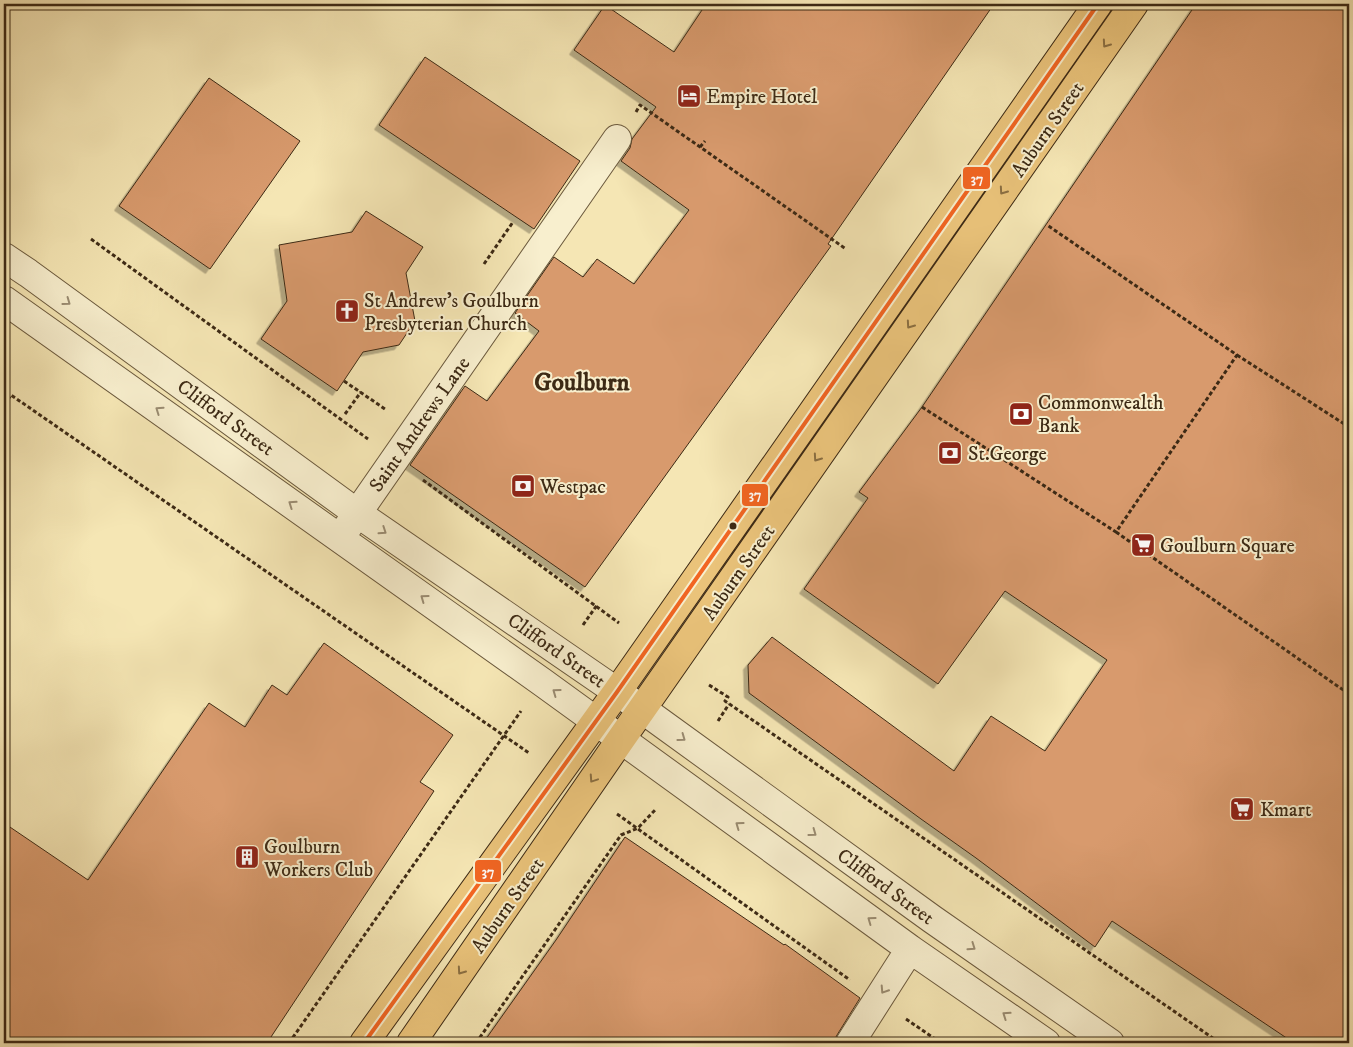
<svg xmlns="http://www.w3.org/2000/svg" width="1353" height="1047" font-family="'IM FELL DW Pica',serif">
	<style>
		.building { fill: #d89a6d; stroke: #3d2a15; filter: url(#shadow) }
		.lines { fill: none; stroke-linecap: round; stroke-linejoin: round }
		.minor-casing { stroke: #6b593d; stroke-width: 30 }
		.major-casing { stroke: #3d2a15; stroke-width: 30 }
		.path { stroke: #3d2a15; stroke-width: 3; stroke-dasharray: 4 2.5; stroke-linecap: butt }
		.minor { stroke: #f8efce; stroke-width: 28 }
		.major { stroke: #eac37a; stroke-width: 28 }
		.bus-1-casing { stroke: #f8efce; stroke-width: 8 }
		.bus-1 { stroke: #f26522; stroke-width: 4 }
		.oneway { stroke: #8b6f42 }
		.oneway2 { stroke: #9a8c72 }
		.bus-dot { fill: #3d2a15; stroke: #f8efce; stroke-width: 2 }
		.labels { text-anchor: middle; stroke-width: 4; stroke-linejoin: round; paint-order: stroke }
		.poi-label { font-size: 20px; fill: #3d2a15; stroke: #f8efce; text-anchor: start }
		.street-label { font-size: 20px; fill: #3d2a15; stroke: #f8efce }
		.district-label { font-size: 25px; font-weight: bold; fill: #3d2a15; stroke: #f8efce }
		.line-badge { stroke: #f8efce; stroke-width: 2 }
		.badge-label { font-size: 14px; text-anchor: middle; font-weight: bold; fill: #fff }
	</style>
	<defs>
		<filter id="shadow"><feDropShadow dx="-4.5" dy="4.5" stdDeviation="0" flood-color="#0004"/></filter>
	</defs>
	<rect width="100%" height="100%" fill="#f5e6b4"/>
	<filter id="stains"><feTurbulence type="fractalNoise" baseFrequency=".004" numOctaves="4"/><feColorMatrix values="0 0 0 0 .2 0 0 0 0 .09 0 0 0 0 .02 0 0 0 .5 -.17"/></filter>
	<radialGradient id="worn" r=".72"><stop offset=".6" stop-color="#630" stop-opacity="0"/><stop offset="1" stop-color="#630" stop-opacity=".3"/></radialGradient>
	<path class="building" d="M706,4H994L828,244L831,246L585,587L410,465L465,386L487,401L539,331L515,313L554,257L583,277L597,259L634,284L689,210L621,161L630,148L632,139L656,107L574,50L605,5L674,52Z
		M1196,4H1349V1043H1294L1112,921L1095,947L976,858L921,819L749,693L748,665L772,637L954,771L991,716L1045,751L1107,660L1005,591L938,684L804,589L868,498L859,492L922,407Z
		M425,57L580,161L534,229L379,125Z
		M209,78L300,141L210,269L119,206Z
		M366,211L423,247L406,273L415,321L399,345L363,352L337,391L261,339L287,301L279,245L352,232Z
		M324,643L453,735L420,782L434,791L267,1043H4V823L88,880L209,703L245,727L272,685L287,695Z
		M625,837L784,945L785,944L860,998L837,1035L833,1043H483L556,940Z"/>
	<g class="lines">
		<defs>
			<path id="minor" d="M4,257L28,273L357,513L642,709L932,919L1110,1043
				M4,300L542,682L910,949L1046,1043
				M347,528L617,139
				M850,1043L910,949"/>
			<path id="major" d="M364,1043L617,692L1098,4
				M411,1043L621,739L1134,4"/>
		</defs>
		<use href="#minor" class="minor-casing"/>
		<use href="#major" class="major-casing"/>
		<path class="path" d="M636,112L640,105L846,249
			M700,147L705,141
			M91,239L368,439
			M484,264L513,222
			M1237,355L1349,427
			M344,381L385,409L386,407
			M4,405L11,395L529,753
			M922,407L1116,532L1237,355L1047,225
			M345,414L361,392
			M423,480L619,623
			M1116,532L1349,694
			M583,625L597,605
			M709,685L728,697L725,701L1220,1043
			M718,721L729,704
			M617,814L850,980
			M906,1019L941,1043
			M289,1043L521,711
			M476,1043L621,835L638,828L656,809"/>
		<use href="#minor" class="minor"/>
		<use href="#major" class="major"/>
		<defs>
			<path id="bus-1" d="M364,1043L617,692L1098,4"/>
		</defs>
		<use href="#bus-1" class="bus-1-casing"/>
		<use href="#bus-1" class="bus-1"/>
	</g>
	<defs><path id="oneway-chevron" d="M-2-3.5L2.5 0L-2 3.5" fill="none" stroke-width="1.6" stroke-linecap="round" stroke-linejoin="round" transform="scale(1.25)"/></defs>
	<g class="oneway">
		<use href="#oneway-chevron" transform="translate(1106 44) rotate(125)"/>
		<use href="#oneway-chevron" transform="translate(1003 191) rotate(125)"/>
		<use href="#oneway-chevron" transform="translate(910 325) rotate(125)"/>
		<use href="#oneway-chevron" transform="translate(817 458) rotate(125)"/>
		<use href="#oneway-chevron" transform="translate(593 779) rotate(124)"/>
		<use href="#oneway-chevron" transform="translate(461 971) rotate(125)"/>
	</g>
	<g class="oneway2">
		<use href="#oneway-chevron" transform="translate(67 302) rotate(36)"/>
		<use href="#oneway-chevron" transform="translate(159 410) rotate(-145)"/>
		<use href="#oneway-chevron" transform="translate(292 504) rotate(-145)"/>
		<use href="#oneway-chevron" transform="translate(383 531) rotate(34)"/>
		<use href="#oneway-chevron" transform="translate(424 598) rotate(-144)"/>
		<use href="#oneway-chevron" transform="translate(556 692) rotate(-144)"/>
		<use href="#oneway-chevron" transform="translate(682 738) rotate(36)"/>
		<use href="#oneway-chevron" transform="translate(739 825) rotate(-144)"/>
		<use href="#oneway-chevron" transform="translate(813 833) rotate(36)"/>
		<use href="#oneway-chevron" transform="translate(871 920) rotate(-144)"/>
		<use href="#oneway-chevron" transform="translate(972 947) rotate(35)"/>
		<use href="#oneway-chevron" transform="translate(884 990) rotate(123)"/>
		<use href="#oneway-chevron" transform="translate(1006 1015) rotate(-145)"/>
	</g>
	<defs>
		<symbol id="hotel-square" viewBox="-11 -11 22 22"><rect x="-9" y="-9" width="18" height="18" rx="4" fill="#8f2418" stroke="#f8efce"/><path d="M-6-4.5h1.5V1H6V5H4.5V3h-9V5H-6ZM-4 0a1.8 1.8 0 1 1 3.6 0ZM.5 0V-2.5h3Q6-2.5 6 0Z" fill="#fff"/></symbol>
		<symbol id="church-square" viewBox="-11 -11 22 22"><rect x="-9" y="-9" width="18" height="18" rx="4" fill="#8f2418" stroke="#f8efce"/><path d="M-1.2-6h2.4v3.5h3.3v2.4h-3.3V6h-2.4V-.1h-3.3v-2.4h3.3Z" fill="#fff"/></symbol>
		<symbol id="bank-square" viewBox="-11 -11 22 22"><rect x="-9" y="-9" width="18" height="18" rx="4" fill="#8f2418" stroke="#f8efce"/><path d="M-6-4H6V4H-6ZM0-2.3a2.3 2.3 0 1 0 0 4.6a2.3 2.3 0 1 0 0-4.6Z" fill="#fff"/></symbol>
		<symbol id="supermarket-square" viewBox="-11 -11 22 22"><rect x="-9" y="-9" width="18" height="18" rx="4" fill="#8f2418" stroke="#f8efce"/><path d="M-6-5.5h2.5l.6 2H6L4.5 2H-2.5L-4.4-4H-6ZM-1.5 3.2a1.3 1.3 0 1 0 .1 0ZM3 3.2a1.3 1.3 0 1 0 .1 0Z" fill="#fff"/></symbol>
		<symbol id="building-square" viewBox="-11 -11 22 22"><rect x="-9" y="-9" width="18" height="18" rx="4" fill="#8f2418" stroke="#f8efce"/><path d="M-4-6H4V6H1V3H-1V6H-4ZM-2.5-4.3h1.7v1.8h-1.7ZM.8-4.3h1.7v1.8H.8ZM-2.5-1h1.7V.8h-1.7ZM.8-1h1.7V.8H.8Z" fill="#fff"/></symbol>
	</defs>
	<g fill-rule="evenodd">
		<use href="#hotel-square" x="675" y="82" width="28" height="28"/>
		<use href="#church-square" x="333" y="297" width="28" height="28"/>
		<use href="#bank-square" x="1007" y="400" width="28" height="28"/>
		<use href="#bank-square" x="936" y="439" width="28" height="28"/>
		<use href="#bank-square" x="509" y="472" width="28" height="28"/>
		<use href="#supermarket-square" x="1129" y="531" width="28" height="28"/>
		<use href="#supermarket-square" x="1228" y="795" width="28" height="28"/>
		<use href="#building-square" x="233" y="843" width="28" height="28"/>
	</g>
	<circle class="bus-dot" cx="733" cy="526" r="4.5"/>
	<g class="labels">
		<g class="poi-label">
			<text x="706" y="103">Empire Hotel</text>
			<text x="364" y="307">St Andrew's Goulburn<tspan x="364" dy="23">Presbyterian Church</tspan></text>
			<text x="1038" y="409">Commonwealth<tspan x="1038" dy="23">Bank</tspan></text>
			<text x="968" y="460">St.George</text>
			<text x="540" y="493">Westpac</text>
			<text x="1160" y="552">Goulburn Square</text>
			<text x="1260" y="816">Kmart</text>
			<text x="264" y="853">Goulburn<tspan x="264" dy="23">Workers Club</tspan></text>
		</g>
		<g class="street-label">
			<text transform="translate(1047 129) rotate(-55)" y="7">Auburn Street</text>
			<text transform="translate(226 417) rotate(36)" y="7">Clifford Street</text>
			<text transform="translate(419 424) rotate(-55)" y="7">Saint Andrews Lane</text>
			<text transform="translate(738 572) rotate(-55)" y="7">Auburn Street</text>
			<text transform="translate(557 650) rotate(35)" y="7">Clifford Street</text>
			<text transform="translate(886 886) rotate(36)" y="7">Clifford Street</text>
			<text transform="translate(507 905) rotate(-55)" y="7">Auburn Street</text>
		</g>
		<g class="district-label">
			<text x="582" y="390">Goulburn</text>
		</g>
	</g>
	<g class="line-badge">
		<rect x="962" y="166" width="29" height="24" rx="5" fill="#f26522"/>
		<rect x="741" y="483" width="28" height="24" rx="5" fill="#f26522"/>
		<rect x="474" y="859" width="28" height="24" rx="5" fill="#f26522"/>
	</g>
	<g class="badge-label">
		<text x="977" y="183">37</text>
		<text x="755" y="499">37</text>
		<text x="488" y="876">37</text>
	</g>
	<rect width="1353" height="1047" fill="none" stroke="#f5e6b4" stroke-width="20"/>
	<rect x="5" y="5" width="1343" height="1037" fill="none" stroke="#3d2a15" stroke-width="2.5"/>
	<rect x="10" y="10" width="1333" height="1027" fill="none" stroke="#3d2a15"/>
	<rect width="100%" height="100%" filter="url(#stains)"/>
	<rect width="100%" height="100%" fill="url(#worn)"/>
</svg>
